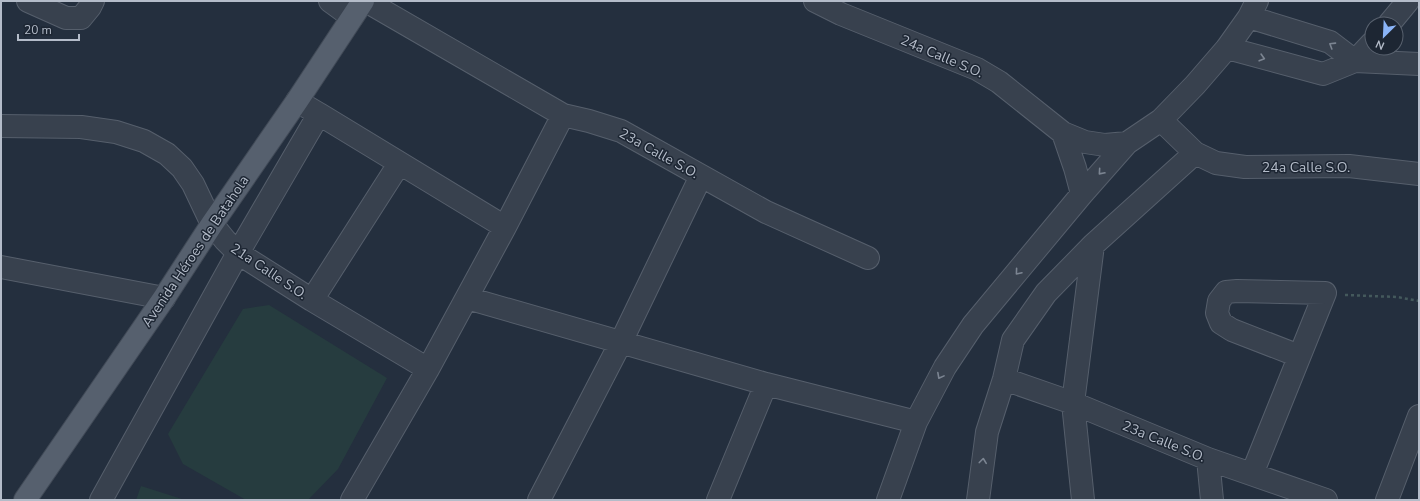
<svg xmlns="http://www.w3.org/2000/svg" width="1420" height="501" font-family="'Nunito Sans',sans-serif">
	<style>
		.green { fill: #263c3f }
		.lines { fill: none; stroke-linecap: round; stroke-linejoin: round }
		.minor-casing { stroke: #565f6c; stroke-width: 24 }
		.major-casing { stroke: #414a57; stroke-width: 24 }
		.path { stroke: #44595c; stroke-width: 2.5; stroke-dasharray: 3 3; stroke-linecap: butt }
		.minor { stroke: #38414e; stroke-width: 22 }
		.major { stroke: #56606e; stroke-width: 22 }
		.oneway { stroke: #7c8592 }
		.labels { text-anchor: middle; stroke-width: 3; stroke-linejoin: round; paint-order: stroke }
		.street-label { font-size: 14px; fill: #b4bcc9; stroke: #1d2633 }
	</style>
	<rect width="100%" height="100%" fill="#242f3e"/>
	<path class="green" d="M269,305L387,378L338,469L308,500H246L183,464L168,434L243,309Z
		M141,486L185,500H136Z"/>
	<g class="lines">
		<defs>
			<path id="minor" d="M28,1L66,18H81L90,7L93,1
				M330,1L352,17
				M366,1L563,115L589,121L621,131L766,212L868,258
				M815,1L841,14L977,69L999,82L1063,133L1085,142L1105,145L1127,143
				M1249,17L1330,42L1355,61L1419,64
				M1389,24L1408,1
				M1227,48L1323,74L1355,61L1372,43
				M319,114L505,227
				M1161,120L1195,153L1216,163L1245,167L1349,166L1419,174
				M1,126L81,127L116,132L144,141L167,154L182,168L193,184L212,224L225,240L238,253L312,300L428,369
				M1063,133L1075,168L1082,194
				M1,267L164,298
				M467,298L766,384L916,422
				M312,300L399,164
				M1004,379L1073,403L1208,459L1326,500
				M1208,459L1212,500
				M1252,474L1325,293L1237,291L1226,292L1219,301L1217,313L1221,323L1232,330L1299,356
				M101,500L238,253L319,114L297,101
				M352,500L428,369L505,227L563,115
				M539,500L621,342L701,176
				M718,500L766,384
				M888,500L916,422L945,367L973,325L1082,194L1127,143L1161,120L1195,85L1227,48L1249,17L1257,1
				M978,500L987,432L1004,379L1013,340L1046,293L1093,245L1195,153
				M1083,500L1073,403L1093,245
				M1387,500L1419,416"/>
			<path id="major" d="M25,500L164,298L212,224L297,101L363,1"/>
		</defs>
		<use href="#minor" class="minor-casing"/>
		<use href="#major" class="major-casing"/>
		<path class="path" d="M1345,295L1397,297L1419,301"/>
		<use href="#minor" class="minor"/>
		<use href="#major" class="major"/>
	</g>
	<defs><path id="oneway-chevron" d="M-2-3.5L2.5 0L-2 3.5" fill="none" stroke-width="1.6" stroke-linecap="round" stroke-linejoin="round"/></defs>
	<g class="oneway">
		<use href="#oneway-chevron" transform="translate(1332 45) rotate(-148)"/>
		<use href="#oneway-chevron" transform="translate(1262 58) rotate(16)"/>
		<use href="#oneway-chevron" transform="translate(1101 172) rotate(131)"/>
		<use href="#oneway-chevron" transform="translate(1018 272) rotate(130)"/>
		<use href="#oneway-chevron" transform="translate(940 376) rotate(118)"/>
		<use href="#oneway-chevron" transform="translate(983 461) rotate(-83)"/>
	</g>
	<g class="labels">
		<g class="street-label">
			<text transform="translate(942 56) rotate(23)" y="5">24a Calle S.O.</text>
			<text transform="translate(659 153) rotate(29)" y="5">23a Calle S.O.</text>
			<text x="1306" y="172">24a Calle S.O.</text>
			<text transform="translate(195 251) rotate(-56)" y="5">Avenida Héroes de Batahola</text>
			<text transform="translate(269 271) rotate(34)" y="5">21a Calle S.O.</text>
			<text transform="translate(1164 441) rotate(22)" y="5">23a Calle S.O.</text>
		</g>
	</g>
	<rect width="1420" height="501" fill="none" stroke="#b4bcc9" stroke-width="4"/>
	<g transform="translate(1384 36) rotate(204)"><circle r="19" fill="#1d2633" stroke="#59626f"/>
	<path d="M0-3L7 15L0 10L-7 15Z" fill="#8ab4f8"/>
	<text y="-6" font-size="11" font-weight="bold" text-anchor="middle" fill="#b4bcc9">N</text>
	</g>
	<path d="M18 34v6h61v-6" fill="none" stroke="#b4bcc9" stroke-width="2"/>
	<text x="24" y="34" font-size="12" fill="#b4bcc9" stroke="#1d2633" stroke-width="3" paint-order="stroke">20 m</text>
</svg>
